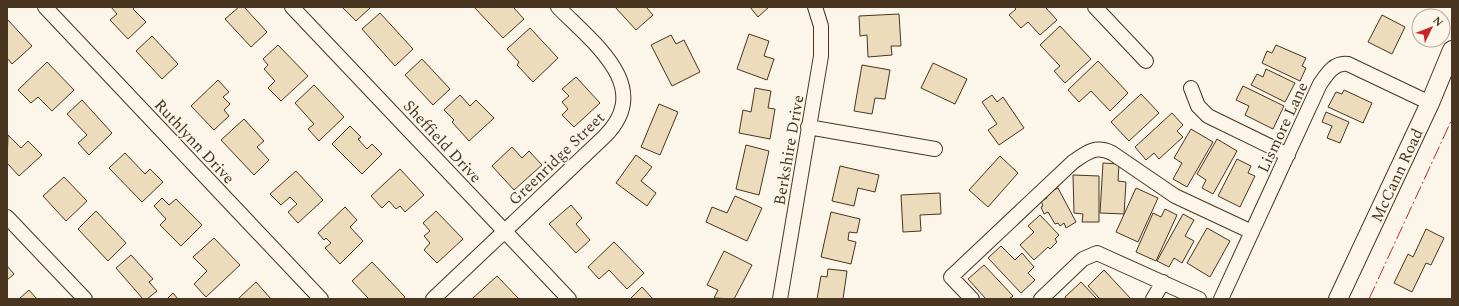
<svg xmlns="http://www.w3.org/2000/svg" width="1459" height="306" font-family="Spectral,serif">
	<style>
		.building { fill: #ecdcbc; stroke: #4a3520 }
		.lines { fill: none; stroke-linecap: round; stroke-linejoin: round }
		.minor-casing { stroke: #4a3520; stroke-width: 16 }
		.major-casing { stroke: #4a3520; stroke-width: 20 }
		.minor { stroke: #fbf6e9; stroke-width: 14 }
		.major { stroke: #fbf6e9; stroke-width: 18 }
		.power { stroke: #c62828; stroke-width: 1; stroke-dasharray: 14 3 2 3; stroke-linecap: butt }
		.labels { text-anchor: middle; stroke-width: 3; stroke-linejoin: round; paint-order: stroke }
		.street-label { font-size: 16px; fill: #4a3520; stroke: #fbf6e9 }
	</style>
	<rect width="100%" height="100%" fill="#fbf6e9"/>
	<path class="building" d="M111,7H135L133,9L146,22L128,39L110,20L117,14Z
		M239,7H244L267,32L251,47L225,19Z
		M342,7H371L356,21Z
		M474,7H513L524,19L503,38Z
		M615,7H646L653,15L636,30Z
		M750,7H769L758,17Z
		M1014,7H1045L1057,20L1040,35L1028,22L1021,28L1009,15L1016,9Z
		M380,13L413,49L395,66L362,29Z
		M899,14L901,46H891L892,55L868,57L867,35L860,36L859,16Z
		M1382,15L1405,27L1392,54L1368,42Z
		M7,19L32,46L12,64L7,58Z
		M1060,26L1091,59L1065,83L1054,71L1060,66L1040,45Z
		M530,28L558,58L533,82L517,65L519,62L507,49Z
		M749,34L769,41L764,56L774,59L767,80L737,69Z
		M671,35L676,44L684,40L700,72L672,86L651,45Z
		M152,36L178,64L162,79L136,51Z
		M278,45L308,76L281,101L268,88L275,81L264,69L268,65L263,59Z
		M1276,45L1306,58L1302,66L1306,68L1300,81L1262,63L1267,51L1272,53Z
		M422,59L450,89L433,105L405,75Z
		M1098,61L1128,93L1110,111L1091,91L1079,102L1068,90Z
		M47,62L74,90L52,111L38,97L31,103L18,90Z
		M933,63L967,79L955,104L921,88Z
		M862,65L890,70L885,99L875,98L872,114L854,111Z
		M1266,69L1295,83L1285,102L1251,85L1257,74L1263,77Z
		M576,77L600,103L574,127L562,115L568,109L562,102L569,96L562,89Z
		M218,80L229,92L223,97L230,104L224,110L229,116L214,130L191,106Z
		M314,85L344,117L319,141L308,129L314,124L295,103Z
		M1243,86L1284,106L1273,129L1245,115L1249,106L1236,100Z
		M755,88L771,91L768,108L775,109L770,139L739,133L743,110L751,112Z
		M1344,90L1372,103L1363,123L1328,107L1336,92L1342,94Z
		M1141,94L1159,113L1129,141L1111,122Z
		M460,95L470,106L476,100L494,118L469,141L452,122L454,120L444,110Z
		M992,95L997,102L1003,97L1024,128L999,145L988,130L997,124L982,102Z
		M82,100L112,133L89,155L78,143L87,135L67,114Z
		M659,104L678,112L660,155L641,147Z
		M1326,112L1349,122L1340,143L1327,138L1332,126L1322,122Z
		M1172,113L1183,125L1177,131L1183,137L1159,159L1154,153L1146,160L1135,147Z
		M244,119L264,141L257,147L269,160L254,175L221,140Z
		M350,126L361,137L358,139L367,149L372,144L382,154L362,174L332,144Z
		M1191,129L1213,142L1187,187L1173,179L1182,163L1174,158Z
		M8,135L21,148L28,141L42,155L19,176L7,163Z
		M1217,139L1237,151L1213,194L1202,188L1206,180L1197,174Z
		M746,145L769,151L759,195L736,189Z
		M512,147L522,158L529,151L542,165L514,190L492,166Z
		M125,153L145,174L150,169L163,182L142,202L109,168Z
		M636,155L652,167L641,181L656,193L647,206L616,183Z
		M1000,156L1018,173L988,207L969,190Z
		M1237,159L1251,166L1248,173L1255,176L1240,207L1218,196Z
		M1103,163L1119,164L1118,181L1126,182L1124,214L1100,213Z
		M840,166L879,175L875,192L858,188L854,206L832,201Z
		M400,169L424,195L405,212L400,206L396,209L389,201L382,208L371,196Z
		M296,171L323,200L298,223L288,212L297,204L290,197L281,205L270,194Z
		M1073,175L1099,176V222H1082L1083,214L1074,213Z
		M64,177L87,201L66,221L43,196Z
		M1058,188L1076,222L1066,228L1064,223L1060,226L1058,223L1055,224L1048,212L1044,214L1041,207L1043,206L1041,201L1047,198L1045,194Z
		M1136,188L1158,198L1138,242L1116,232Z
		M940,193L941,214L920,215L921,231L903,232L901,195Z
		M735,196L762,208L747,241L706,222L712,207L727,213Z
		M162,198L169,205L176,199L202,225L181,246L160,225L166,219L154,206Z
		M571,205L582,218L576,224L590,240L576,253L549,224Z
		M345,207L357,220L350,227L363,241L340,264L325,248L331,243L326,238L324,240L318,233Z
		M1165,209L1177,215L1156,261L1136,252L1153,213L1161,217Z
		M96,211L126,243L108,261L78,229Z
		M436,211L463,239L437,263L424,250L430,243L424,236L430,231L423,223Z
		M831,212L860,219L857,233L849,232L848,240L856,242L851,264L821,257Z
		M1183,214L1194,220L1185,236L1194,241L1182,263L1174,258L1169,267L1157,261Z
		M1040,215L1059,235L1055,239L1057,242L1050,249L1048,247L1034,260L1020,245L1034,232L1028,226Z
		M1207,228L1230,241L1210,277L1187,263Z
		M1426,229L1444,238L1431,265L1426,263L1412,292L1394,283L1408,254L1413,257Z
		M214,238L240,265L206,297L194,284L207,271L193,257Z
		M614,242L644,273L627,289L609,270L599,279L588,267Z
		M1001,246L1015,260L1022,253L1034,267L1028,273L1035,280L1021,293L988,258Z
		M724,251L752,265L734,299L714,298L718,290L707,285Z
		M131,255L153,279L149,282L157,291L147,299H143L116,268Z
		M372,262L405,297L403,299H369L352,281Z
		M984,265L1013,296L1009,299H986L968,279Z
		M7,266L14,274L7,280Z
		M828,269L847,271L843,299H817L821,276L827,277Z
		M1104,270L1131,299H1100L1088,286Z
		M497,276L519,299H472Z
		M256,282L271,299H238Z
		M1081,282L1097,299H1066L1065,297Z
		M642,287L653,299H630Z
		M29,290L37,299H19Z
		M173,293L178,299H167Z"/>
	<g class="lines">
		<defs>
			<path id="minor" d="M45,7L321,299
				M292,7L569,299
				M1095,7L1146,61
				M1191,88L1198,106L1208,116L1288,155
				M808,127L935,149
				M7,217L85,299
				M433,299L604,137C655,87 593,43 558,7
				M780,299L821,56V26L815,7
				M972,299L951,277L1073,162C1087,152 1096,145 1112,153L1175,196L1252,232
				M1041,299L1083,259L1097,253L1199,299
				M1153,299L1163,282
				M1221,299L1320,84C1327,74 1334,62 1348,64L1430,103"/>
			<g id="major">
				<path id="s1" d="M1338,299L1430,103L1452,50"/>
			</g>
		</defs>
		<use href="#minor" class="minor-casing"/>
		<use href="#major" class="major-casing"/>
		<use href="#minor" class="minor"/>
		<use href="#major" class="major"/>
		<path class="power" d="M1369,299L1452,119"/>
	</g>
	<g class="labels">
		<g class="street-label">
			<text transform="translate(1282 127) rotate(-65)" y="6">Lismore Lane</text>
			<text transform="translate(195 141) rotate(47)" y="6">Ruthlynn Drive</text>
			<text transform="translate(443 141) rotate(47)" y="6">Sheffield Drive</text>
			<text transform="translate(788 150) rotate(-80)" y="6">Berkshire Drive</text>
			<text transform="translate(556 158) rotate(-44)" y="6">Greenridge Street</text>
			<text dy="6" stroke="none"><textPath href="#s1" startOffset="137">McCann Road</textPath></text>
		</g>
	</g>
	<rect width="1459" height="306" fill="none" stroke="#4a3520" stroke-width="16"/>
	<g transform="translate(1431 28) rotate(47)"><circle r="19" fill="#fbf6e9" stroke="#b4a999"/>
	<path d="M0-3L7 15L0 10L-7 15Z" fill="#c62828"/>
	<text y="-6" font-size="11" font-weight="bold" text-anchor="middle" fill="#4a3520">N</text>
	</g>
</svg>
